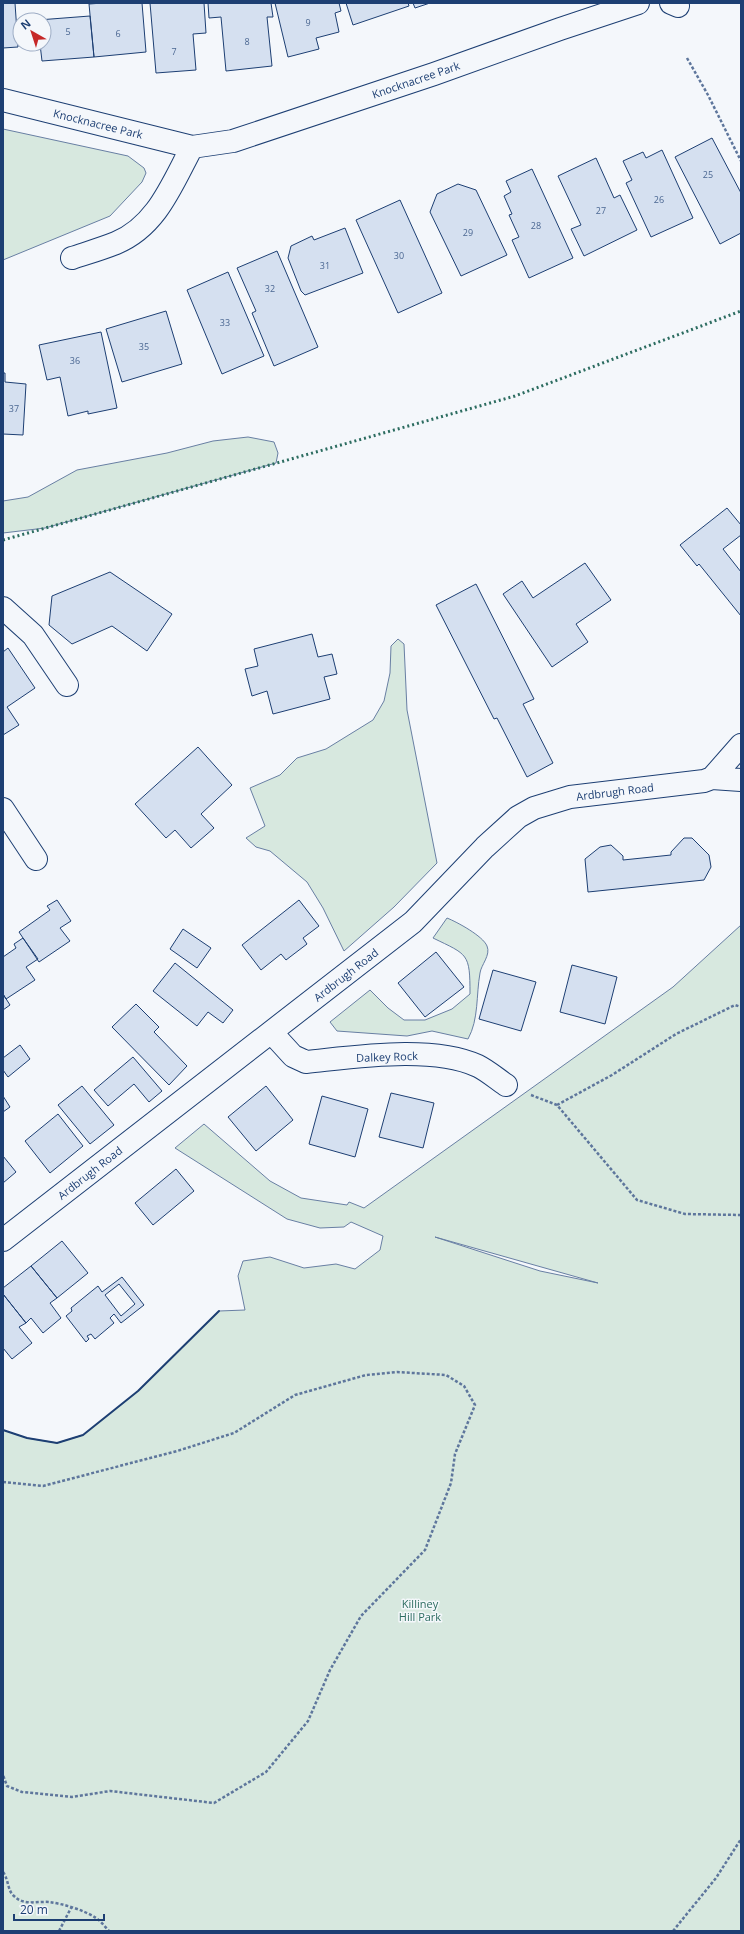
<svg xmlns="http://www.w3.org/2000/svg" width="744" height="1934" font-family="'Open Sans',sans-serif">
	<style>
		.green { fill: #d7e8df; stroke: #687fa3; fill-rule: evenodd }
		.building { fill: #d5e0f0; stroke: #1d3f73; fill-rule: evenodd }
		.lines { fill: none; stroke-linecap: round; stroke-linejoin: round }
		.minor-casing { stroke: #1d3f73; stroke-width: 24 }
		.path { stroke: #5e769c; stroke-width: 2.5; stroke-dasharray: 3 2; stroke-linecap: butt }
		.minor { stroke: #f4f7fb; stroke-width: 22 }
		.hedge { stroke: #2c6c60; stroke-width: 3; stroke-dasharray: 2 3; stroke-linecap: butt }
		.wall { stroke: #1d3f73; stroke-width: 2 }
		.labels { text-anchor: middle; stroke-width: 3; stroke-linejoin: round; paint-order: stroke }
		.number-label { font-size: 9px; fill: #4b6792 }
		.street-label { font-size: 11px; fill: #1d3f73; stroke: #f4f7fb }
		.park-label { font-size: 11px; fill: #2c6c60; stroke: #f4f7fb }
	</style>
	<rect width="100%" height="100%" fill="#f4f7fb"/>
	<path class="green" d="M3,129L128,156L144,168L146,173L142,182L110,216L3,260Z
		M248,437L274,442L278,453L276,463L45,528L3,533V501L28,497L77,470L167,453L213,441Z
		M398,639L404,644L407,710L437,863L394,907L344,951L323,908L307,882L270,851L256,847L246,838L265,826L250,788L280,775L297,758L326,749L373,720L384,701L390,673L391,646Z
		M447,918C457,922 483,936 487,946C491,955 481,965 480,973C476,995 479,1019 468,1039L432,1031L407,1036L337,1031L330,1022L370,990L388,1008L404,1020H425L452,1009L470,994C470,953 468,955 433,938Z
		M741,925V1931H3V1430L27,1438L57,1443L83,1435L138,1391L219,1311L245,1310L238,1276L243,1261L270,1257L304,1268L336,1264L355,1269L380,1250L383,1236L351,1222L344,1227L320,1228L287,1219L175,1148L204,1124L270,1181L301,1198L347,1205L349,1202L364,1208L673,987ZM435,1237L598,1283L540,1271Z"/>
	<path class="building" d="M3,3H15L18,47L3,48Z
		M103,3H142L146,52L94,57L89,4Z
		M150,3H204L206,33L193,34L196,70L156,73Z
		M208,3H271L273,17H267L272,66L226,71L221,17L209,18Z
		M275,3H339L341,11L335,13L339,32L316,38L319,49L288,57Z
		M346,3H408L409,6L353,25Z
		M413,3H430L415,8Z
		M90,16L94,57L42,61L40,44H44V20H38Z
		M712,138L741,193V233L720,244L675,157Z
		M662,150L693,218L651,237L626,183L632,180L623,161L643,152L646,158Z
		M596,158L614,198L620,195L637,230L584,256L571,229L581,225L558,176Z
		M532,169L573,258L529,278L512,240L519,237L509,215L512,214L504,196L511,192L506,181Z
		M458,184L476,190L507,255L461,276L430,212L437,194Z
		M400,200L442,293L398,313L356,220Z
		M345,228L363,273L305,295L301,291L288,258L291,246L312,236L314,240Z
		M277,251L318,347L274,366L252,313L256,311L237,268Z
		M228,272L264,356L222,374L187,290Z
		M166,311L182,364L122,382L106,329Z
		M101,332L117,408L88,414V411L68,416L60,377L47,380L39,345Z
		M3,373H5V382L26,384L23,435L3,434Z
		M727,508L741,525V535L723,549L741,572V616L699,564L697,566L680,545Z
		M585,563L611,600L576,624L588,642L552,667L503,594L522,581L533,598Z
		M110,572L172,614L147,651L112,626L72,644L49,625L52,596Z
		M476,584L534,699L523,704L553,763L527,777L497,718L494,719L436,605Z
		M312,634L318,657L332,654L337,674L324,677L330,699L273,714L267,691L252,696L245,669L258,666L254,649Z
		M8,648L35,688L7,707L19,725L3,735V652Z
		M198,747L232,785L201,814L214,828L191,848L175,830L166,838L135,804Z
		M684,838H692L709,855L711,867L704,880L588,892L585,859L600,847L611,845L623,856V860L671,855V852Z
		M57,900L71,921L60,928L70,941L39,962L19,932L50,910L47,906Z
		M299,900L319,926L303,938L307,944L286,960L281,954L261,970L242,945Z
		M183,929L211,948L197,968L170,949Z
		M23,938L38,959L26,967L35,980L6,999L3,994V957L16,948L14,944Z
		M436,952L464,987L425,1017L398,983Z
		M175,963L233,1010L223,1023L208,1012L197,1026L153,991Z
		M572,965L617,977L605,1024L560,1012Z
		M493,970L536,982L521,1031L479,1019Z
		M3,994L10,1005L3,1010Z
		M136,1004L159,1027L154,1032L187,1066L169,1085L112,1027Z
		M20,1045L30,1059L8,1077L3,1070V1058Z
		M133,1057L162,1091L149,1102L134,1084L108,1106L94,1090Z
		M82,1086L114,1125L90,1144L58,1105Z
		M266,1086L293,1120L256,1151L228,1117Z
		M391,1093L434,1103L423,1148L379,1137Z
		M3,1096L10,1107L3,1112Z
		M322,1096L368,1109L355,1157L309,1144Z
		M58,1114L83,1146L50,1173L25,1141Z
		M3,1156L16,1172L3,1183Z
		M176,1169L194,1191L153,1225L135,1203Z
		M62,1241L88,1273L57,1298L31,1266Z
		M31,1266L57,1298L50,1303L61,1318L43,1333L31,1318L26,1323L3,1294V1288Z
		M122,1277L144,1305L121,1323L114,1314L110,1318L114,1323L95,1339L91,1334L87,1336L89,1339L86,1342L66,1316L72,1311L71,1308L98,1286L102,1292ZM119,1284L135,1304L121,1316L105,1295Z
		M3,1294L26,1323L19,1327L32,1343L12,1359L3,1348Z"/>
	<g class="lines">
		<defs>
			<path id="minor" d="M671,3L678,6
				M3,100L192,147L233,141L434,74L560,29L638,3
				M72,258C87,253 101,249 116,243C157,226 172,184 192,147
				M3,608L33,635L67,685
				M712,778L741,780
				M3,809L36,859
				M272,1033L293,1056L306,1062C356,1057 432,1045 478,1066C488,1071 497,1079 506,1085
				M3,1240L413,922L485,847L518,817L534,808L570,797L704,781L712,778L741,745"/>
		</defs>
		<use href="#minor" class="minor-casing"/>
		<path class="path" d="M687,58L708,95L741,161
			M531,1095L557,1105L637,1200L685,1214L741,1215
			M557,1105L612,1075L676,1034L735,1005L741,1007
			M3,1482L43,1486L177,1451L234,1433L295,1395L366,1375L397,1372L446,1375L464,1386L475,1405L455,1454L451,1483L425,1550L361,1616L330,1670L308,1721L266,1772L214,1803L110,1791L72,1797L22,1792L7,1786L3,1775
			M3,1872C9,1880 7,1890 14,1896C24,1906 37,1901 49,1902C64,1904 84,1910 96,1918C101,1921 105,1927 109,1931
			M59,1931L71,1908
			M673,1931L716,1878L741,1839"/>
		<use href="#minor" class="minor"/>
		<path class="hedge" d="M3,540L515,396L741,311"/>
		<path class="wall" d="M3,1430L27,1438L57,1443L83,1435L138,1391L219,1311"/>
	</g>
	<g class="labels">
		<g class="number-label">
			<text x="308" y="26">9</text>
			<text x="68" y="35">5</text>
			<text x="118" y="37">6</text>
			<text x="247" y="45">8</text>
			<text x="174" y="55">7</text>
			<text x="708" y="178">25</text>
			<text x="659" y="203">26</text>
			<text x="601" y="214">27</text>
			<text x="536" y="229">28</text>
			<text x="468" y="236">29</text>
			<text x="399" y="259">30</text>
			<text x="325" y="269">31</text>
			<text x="270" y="292">32</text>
			<text x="225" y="326">33</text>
			<text x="144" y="350">35</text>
			<text x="75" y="364">36</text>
			<text x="14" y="412">37</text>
		</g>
		<g class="street-label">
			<text transform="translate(416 80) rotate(-19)" y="4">Knocknacree Park</text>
			<text transform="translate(98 124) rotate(14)" y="4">Knocknacree Park</text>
			<text transform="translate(615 792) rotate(-7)" y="4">Ardbrugh Road</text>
			<text transform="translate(346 975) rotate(-38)" y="4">Ardbrugh Road</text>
			<text transform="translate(387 1057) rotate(-2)" y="4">Dalkey Rock</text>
			<text transform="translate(90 1173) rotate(-38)" y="4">Ardbrugh Road</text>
		</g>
		<g class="park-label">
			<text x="420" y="1608">Killiney<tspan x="420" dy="13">Hill Park</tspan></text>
		</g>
	</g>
	<rect width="744" height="1934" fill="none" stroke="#1d3f73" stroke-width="8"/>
	<g transform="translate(32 32) rotate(321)"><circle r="19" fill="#f4f7fb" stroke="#9eadc5"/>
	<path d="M0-3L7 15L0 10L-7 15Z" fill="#c62828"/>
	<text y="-6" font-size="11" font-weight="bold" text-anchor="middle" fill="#1d3f73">N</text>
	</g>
	<path d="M14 1914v6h90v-6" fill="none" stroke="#1d3f73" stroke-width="2"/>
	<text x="20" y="1914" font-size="12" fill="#1d3f73" stroke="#f4f7fb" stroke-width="3" paint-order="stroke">20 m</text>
</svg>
